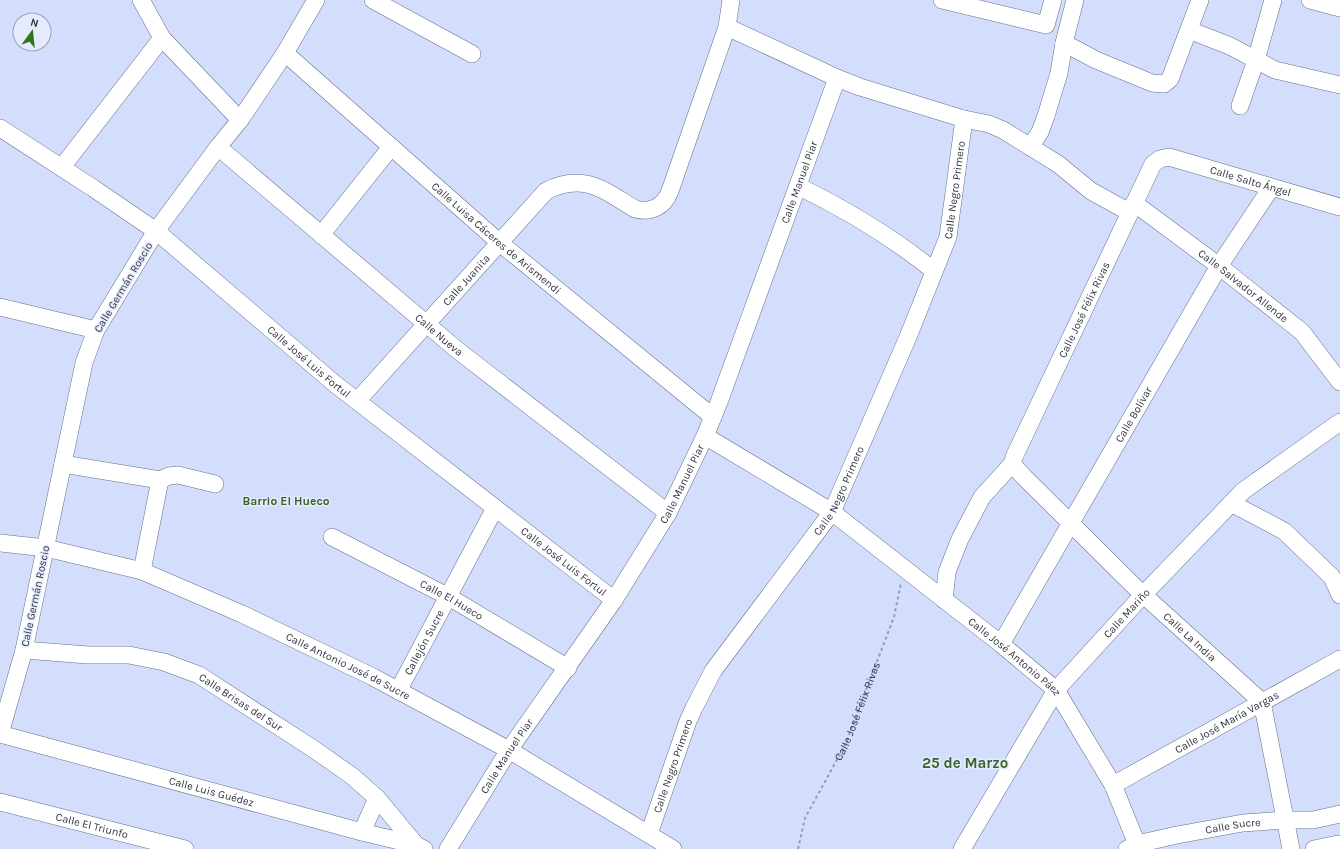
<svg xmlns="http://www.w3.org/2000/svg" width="1340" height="849" font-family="Karla,sans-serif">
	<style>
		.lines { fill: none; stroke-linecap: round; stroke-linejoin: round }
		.minor-casing { stroke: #666f8a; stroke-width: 18 }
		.path { stroke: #949cb3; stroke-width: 2; stroke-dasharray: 3 3; stroke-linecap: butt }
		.minor { stroke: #fff; stroke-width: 17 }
		.labels { text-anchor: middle; stroke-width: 3; stroke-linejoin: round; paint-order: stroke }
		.street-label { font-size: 11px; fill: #303440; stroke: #e5ebfd }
		.neighbourhood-label { font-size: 12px; font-weight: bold; fill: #376328; stroke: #e5ebfd }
		.district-label { font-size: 15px; font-weight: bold; fill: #376328; stroke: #e5ebfd }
	</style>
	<rect width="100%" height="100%" fill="#d3ddfc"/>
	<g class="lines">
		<defs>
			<g id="minor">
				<path d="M141,0L162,38L240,120"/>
				<path id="s2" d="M316,0L285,53L240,120L218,147L156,231L96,330L84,363L24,650L0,734L362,832L416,845L424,849"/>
				<path d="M373,0L472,54"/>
				<path d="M942,0L1046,25L1053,0"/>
				<path d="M1310,0L1340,8"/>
				<path d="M727,27L837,78L860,87L964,119L989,124L1003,130L1058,164L1091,191L1129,212"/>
				<path d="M1189,30L1230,46L1275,70L1340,85"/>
				<path d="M1064,43L1096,60L1152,83L1164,84L1170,79L1200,0"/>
				<path id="s3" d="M285,53L500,243L713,417"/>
				<path d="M1240,106L1256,60L1273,0"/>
				<path id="s4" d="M0,128L93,188L156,231L335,384L614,600"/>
				<path id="s5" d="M218,147L456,349L668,513"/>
				<path d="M1030,147L1040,132L1046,116L1059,73L1064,43L1075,0"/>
				<path d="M62,167L162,38"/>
				<path d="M798,186C847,210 892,237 934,271"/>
				<path id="s6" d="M1134,203L1219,266L1302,332L1340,382"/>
				<path d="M321,235L391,147"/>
				<path d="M0,307L96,330"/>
				<path id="s7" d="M357,401L546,191C583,172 604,190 635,209C651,213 664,207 670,191L727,27L731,0"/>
				<path id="s8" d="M705,436L832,512L1001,644L1056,690L1113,785L1139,849"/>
				<path d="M63,464L160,480L169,476L178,475L215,484"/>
				<path id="s9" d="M1012,464L1024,477L1137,589L1262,702L1291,849"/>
				<path d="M1231,503L1284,531L1332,577L1340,595"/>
				<path id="s10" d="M332,537L449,597L568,668"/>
				<path id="s11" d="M0,543L46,548L142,571L242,614L373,677L509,750L673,849"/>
				<path d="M142,571L160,480"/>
				<path id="s12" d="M944,600L947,572L960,539L982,497L1012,464L1015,455L1153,164L1160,159L1169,157L1340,207"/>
				<path id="s13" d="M1001,644L1219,266L1271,188"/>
				<path id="s14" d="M24,650L88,655H129L164,662L199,675L312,748L352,776L377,798L416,845"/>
				<path id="s15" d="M398,691L495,508"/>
				<path id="s16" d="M1113,785L1340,659"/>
				<path id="s17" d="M0,802L185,849"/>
				<path d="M362,832L377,798"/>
				<path id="s18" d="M649,834L688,721L694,708L713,671L832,512L908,337L948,237L964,119"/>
				<path id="s19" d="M448,849L509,750L614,600L668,513L705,436L719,402L837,78"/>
				<path id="s20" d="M962,849L1056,690L1143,595L1243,491L1340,422"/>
				<path id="s21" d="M1127,849L1137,844L1177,835L1243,823L1285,820H1313L1340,814"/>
				<path d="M1314,849L1338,844"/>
			</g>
		</defs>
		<use href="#minor" class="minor-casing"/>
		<path class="path" id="s1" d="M798,849L805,818L845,745L894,617L901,583"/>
		<use href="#minor" class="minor"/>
	</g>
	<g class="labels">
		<g class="street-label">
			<text dy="4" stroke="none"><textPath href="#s12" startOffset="590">Calle Salto Ángel</textPath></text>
			<text dy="4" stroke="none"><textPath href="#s19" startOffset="758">Calle Manuel Piar</textPath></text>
			<text dy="4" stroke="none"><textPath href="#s18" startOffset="720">Calle Negro Primero</textPath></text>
			<text dy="4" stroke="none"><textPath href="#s3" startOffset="281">Calle Luisa Cáceres de Arismendi</textPath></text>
			<text dy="4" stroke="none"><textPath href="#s7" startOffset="163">Calle Juanita</textPath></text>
			<text dy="4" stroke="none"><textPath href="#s6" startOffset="137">Calle Salvador Allende</textPath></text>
			<text transform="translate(123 287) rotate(-59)" y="4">Calle Germán Roscio</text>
			<text dy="4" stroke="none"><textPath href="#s12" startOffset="326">Calle José Félix Rivas</textPath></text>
			<text dy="4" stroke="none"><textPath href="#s5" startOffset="290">Calle Nueva</textPath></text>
			<text dy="4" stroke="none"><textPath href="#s4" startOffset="388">Calle José Luis Fortul</textPath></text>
			<text dy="4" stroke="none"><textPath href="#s13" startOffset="265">Calle Bolívar</textPath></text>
			<text dy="4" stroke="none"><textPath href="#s19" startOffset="434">Calle Manuel Piar</textPath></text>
			<text dy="4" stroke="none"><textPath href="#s18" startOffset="396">Calle Negro Primero</textPath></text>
			<text dy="4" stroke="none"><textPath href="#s4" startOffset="712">Calle José Luis Fortul</textPath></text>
			<text transform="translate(35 596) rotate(-78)" y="4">Calle Germán Roscio</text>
			<text dy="4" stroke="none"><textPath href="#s10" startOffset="135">Calle El Hueco</textPath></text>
			<text dy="4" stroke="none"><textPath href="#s20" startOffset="289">Calle Mariño</textPath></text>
			<text dy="4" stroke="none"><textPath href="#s9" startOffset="248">Calle La India</textPath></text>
			<text dy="4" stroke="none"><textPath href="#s15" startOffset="55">Callejón Sucre</textPath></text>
			<text dy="4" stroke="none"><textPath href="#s8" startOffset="381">Calle José Antonio Páez</textPath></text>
			<text dy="4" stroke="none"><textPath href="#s11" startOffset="372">Calle Antonio José de Sucre</textPath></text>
			<text dy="4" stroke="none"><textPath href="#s14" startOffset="228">Calle Brisas del Sur</textPath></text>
			<text dy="4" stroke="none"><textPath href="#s1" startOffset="151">Calle José Félix Rivas</textPath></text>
			<text dy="4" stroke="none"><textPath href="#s16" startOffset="130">Calle José María Vargas</textPath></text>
			<text dy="4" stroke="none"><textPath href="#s19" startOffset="110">Calle Manuel Piar</textPath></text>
			<text dy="4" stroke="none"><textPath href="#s18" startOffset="72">Calle Negro Primero</textPath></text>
			<text dy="4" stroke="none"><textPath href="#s2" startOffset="1032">Calle Luis Guédez</textPath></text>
			<text dy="4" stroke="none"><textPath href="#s17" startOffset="95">Calle El Triunfo</textPath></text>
			<text dy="4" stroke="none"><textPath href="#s21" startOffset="109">Calle Sucre</textPath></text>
		</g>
		<g class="neighbourhood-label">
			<text x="286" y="505">Barrio El Hueco</text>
		</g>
		<g class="district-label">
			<text x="965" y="768">25 de Marzo</text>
		</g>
	</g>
	<g transform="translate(32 32) rotate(15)"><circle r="19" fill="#e5ebfd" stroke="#9da2b1"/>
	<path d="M0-3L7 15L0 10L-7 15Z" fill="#327514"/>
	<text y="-6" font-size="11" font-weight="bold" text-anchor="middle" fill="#303440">N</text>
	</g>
</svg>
